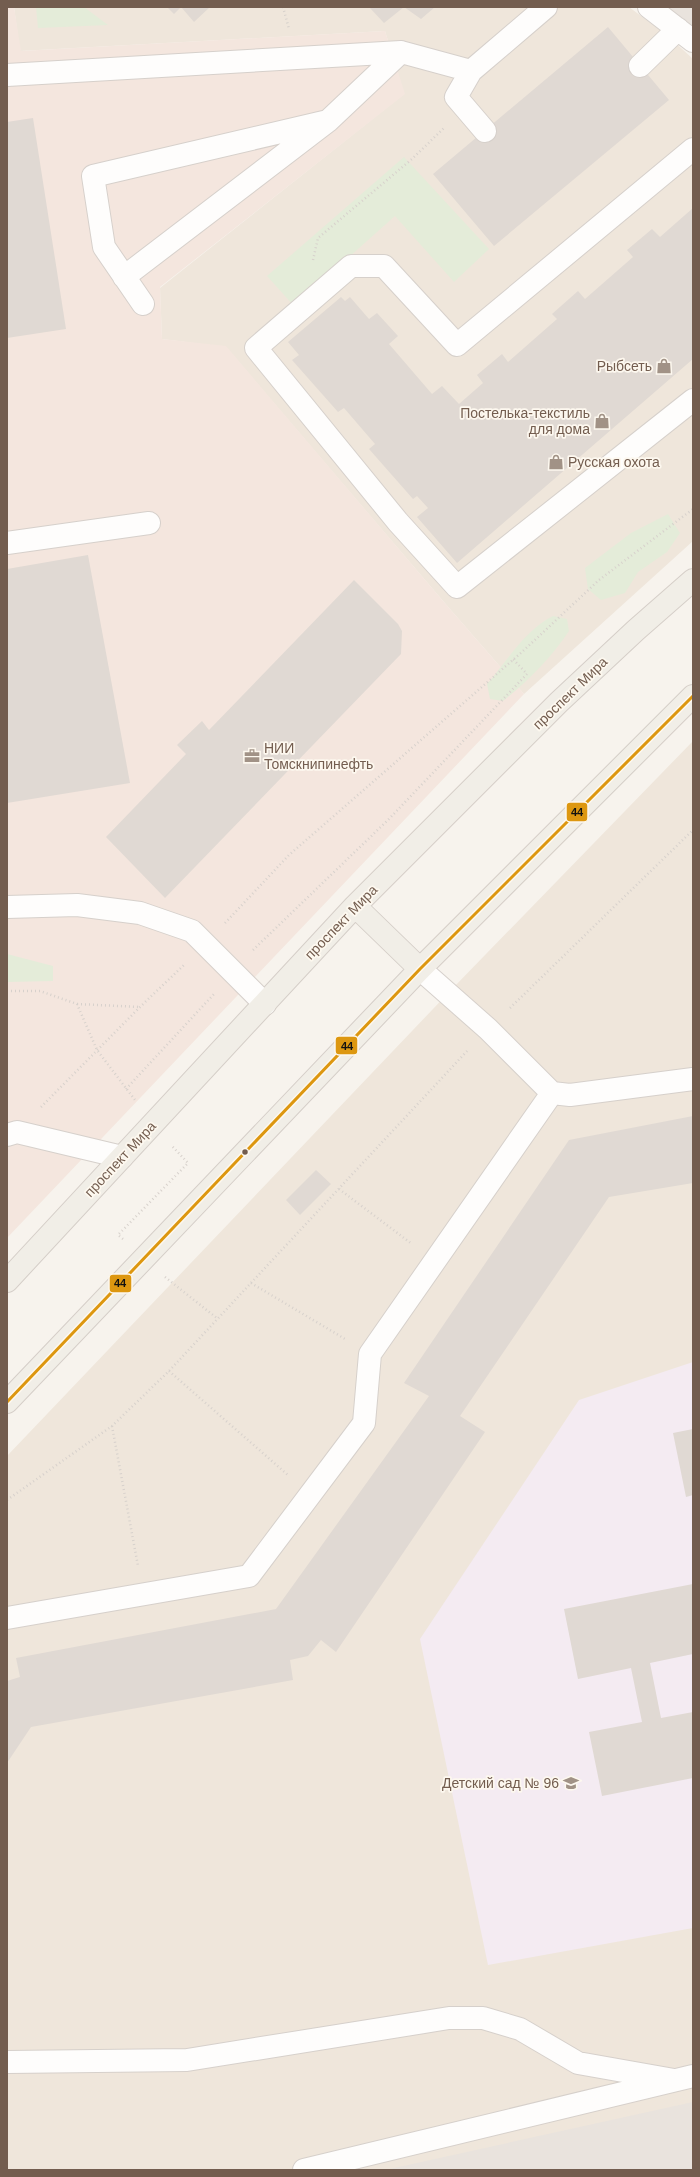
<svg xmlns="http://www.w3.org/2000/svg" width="700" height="2177" font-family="Arial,sans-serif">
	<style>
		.residential { fill: #efe6db }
		.commercial { fill: #f4e6de }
		.industrial { fill: #e9e3dd }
		.education { fill: #f4ebf2 }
		.green { fill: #e4ecd9 }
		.building { fill: #e0d9d3 }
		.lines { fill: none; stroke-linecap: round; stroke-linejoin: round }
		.minor-casing { stroke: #d6d0cb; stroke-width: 24 }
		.major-casing { stroke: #d5cec8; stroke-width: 24 }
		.path { stroke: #d7d1cc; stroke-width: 2.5; stroke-dasharray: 1 3; stroke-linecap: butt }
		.minor { stroke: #fefdfc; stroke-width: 22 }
		.major { stroke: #f1eee7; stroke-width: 22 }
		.bus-1-casing { stroke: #fdf8ef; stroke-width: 6 }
		.bus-1 { stroke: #dd9710; stroke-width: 3 }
		.bus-dot { fill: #735d4f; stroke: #fdf8ef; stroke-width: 1.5 }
		.labels { text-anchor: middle; stroke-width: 3.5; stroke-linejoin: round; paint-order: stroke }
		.poi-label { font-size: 14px; fill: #735d4f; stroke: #fdf8ef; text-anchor: end }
		.street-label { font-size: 14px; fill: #735d4f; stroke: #fdf8ef }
		.line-badge { stroke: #fdf8ef; stroke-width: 1.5 }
		.pale-badge-label { font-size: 11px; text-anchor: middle; font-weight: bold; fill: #111 }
	</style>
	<rect width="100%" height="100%" fill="#f7f3ed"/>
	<path class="residential" d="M14,7H629L669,37L693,59V541L524,694L443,601L226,347L162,339L160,288L404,94L385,31L20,51Z
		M693,741V2144L576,2170H7V1456L453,988Z"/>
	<path class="commercial" d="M7,7H14L21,51L385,31L405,94L160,287L162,339L226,346L443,601L524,694L7,1238Z"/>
	<path class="industrial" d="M649,7H693V41Z
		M693,2102V2170H385Z"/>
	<path class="education" d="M693,1362V1928L488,1965L420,1639L579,1400Z"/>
	<path class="green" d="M36,7H84L108,25L38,28Z
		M404,157L489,249L454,282L395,216L294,306L267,276Z
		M668,514L680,533L667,552L638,572L625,593L601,600L588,589L585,568L631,533Z
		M553,616L567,619L569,631C551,658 528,681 503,701L490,699L487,684C506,662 526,629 553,616Z
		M7,954L53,966V981L7,982Z"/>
	<path class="building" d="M167,7H210L194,22L181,7L174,14Z
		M369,7H435L421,19L404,7L384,23Z
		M608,27L669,100L494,246L433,174Z
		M33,118L66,329L7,338V122Z
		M693,208V359L457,563L417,517L428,508L417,496L413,499L369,449L375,444L344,408L338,412L292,360L299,355L288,342L341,297L345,301L350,297L369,319L377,313L398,336L389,344L432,394L442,386L459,404L483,383L477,375L502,354L508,362L557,319L552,314L578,291L585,299L633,257L627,250L652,229L660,237Z
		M88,555L130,783L7,803V569Z
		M354,580L398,624L402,631L401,654L165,898L106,837L186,754L177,745L202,721L209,730Z
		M693,1116V1183L609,1197L460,1416L485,1432L336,1652L321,1640L308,1656L290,1660L293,1680L31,1727L7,1763V1681L20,1677L16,1658L276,1609L429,1396L404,1383L569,1140Z
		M316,1170L331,1184L300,1215L286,1200Z
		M693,1429V1495L686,1497L673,1433Z
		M693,1584V1654L650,1663L661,1718L693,1712V1778L602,1796L589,1732L642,1722L631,1668L578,1679L564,1609Z"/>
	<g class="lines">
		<defs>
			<path id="minor" d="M649,7L693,41
				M640,66L678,29
				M471,71L456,97L485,131
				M7,75L401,52L471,71L546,7
				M693,149L457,345L384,266H351L256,348L398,522L457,587L693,400
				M124,277L328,121L401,52
				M143,304L104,247L93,176L328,121
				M7,543L149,523
				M7,907L77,905L140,913L192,931L265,1004
				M420,969L488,1029L552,1093L570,1095L693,1079
				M7,1135L17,1132L122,1157
				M7,1618L249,1576L364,1423L370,1354L552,1093
				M7,2062L187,2060L449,2018H483L520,2029L578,2063L674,2080
				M304,2170L693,2076"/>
			<path id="major" d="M355,906L420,969
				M7,1281L355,906L559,702L636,630L693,580
				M7,1402L420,969L693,696"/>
		</defs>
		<use href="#minor" class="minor-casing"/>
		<use href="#major" class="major-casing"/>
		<path class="path" d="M283,7L289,29
			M313,260L318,238L412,159L445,127
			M225,923L289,855L522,652L599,580L693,509
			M253,950L388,820L527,674L513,659
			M7,991H40L77,1004L97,1050L135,1100
			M77,1004L140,1007
			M510,1008L693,830
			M126,1089L214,994
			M41,1107L140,1007L185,964
			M339,1189L412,1244
			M123,1239L118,1235L188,1163L172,1146
			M165,1277L218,1319
			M251,1283L345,1339
			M169,1371L289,1476
			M112,1426L138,1566
			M7,1500L112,1426L169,1371L468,1050"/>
		<use href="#minor" class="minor"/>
		<use href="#major" class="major"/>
		<defs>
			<path id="bus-1" d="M7,1402L420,969L693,696"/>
		</defs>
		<use href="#bus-1" class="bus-1-casing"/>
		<use href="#bus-1" class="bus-1"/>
	</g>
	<defs>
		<symbol id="shop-bare" viewBox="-9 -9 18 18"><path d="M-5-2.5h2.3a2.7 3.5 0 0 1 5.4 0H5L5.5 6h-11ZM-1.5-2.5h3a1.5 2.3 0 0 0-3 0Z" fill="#a19286" stroke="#fdf8ef" stroke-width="2.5" paint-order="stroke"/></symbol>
		<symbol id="office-bare" viewBox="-9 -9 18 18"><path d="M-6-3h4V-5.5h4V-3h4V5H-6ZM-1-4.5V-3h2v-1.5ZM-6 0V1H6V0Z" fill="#a19286" stroke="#fdf8ef" stroke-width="2.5" paint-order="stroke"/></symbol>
		<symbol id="school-bare" viewBox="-9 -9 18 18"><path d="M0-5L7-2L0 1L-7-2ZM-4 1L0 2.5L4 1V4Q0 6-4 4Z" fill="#a19286" stroke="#fdf8ef" stroke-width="2.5" paint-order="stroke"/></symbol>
	</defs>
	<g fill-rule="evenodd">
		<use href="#shop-bare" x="653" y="355" width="22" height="22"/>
		<use href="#shop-bare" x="591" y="410" width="22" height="22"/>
		<use href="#shop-bare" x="545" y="451" width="22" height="22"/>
		<use href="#office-bare" x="241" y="745" width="22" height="22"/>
		<use href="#school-bare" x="560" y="1772" width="22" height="22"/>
	</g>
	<circle class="bus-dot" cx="245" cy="1152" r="3.5"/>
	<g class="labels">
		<g class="poi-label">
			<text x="652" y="371">Рыбсеть</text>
			<text x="590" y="418">Постелька-текстиль<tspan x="590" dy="16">для дома</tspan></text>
			<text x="568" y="467" text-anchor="start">Русская охота</text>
			<text x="264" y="753" text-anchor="start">НИИ<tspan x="264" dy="16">Томскнипинефть</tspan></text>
			<text x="559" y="1788">Детский сад № 96</text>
		</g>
		<g class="street-label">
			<text transform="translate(570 693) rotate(-44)" y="5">проспект Мира</text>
			<text transform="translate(341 922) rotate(-46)" y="5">проспект Мира</text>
			<text transform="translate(120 1159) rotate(-47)" y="5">проспект Мира</text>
		</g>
	</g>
	<g class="line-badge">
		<rect x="566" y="802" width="22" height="20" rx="4" fill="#dd9710"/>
		<rect x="335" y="1036" width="23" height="19" rx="4" fill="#dd9710"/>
		<rect x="109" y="1274" width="23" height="19" rx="4" fill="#dd9710"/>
	</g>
	<g class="pale-badge-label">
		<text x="577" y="816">44</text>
		<text x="347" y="1050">44</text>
		<text x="120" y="1287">44</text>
	</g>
	<rect width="700" height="2177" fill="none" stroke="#735d4f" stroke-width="16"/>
</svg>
